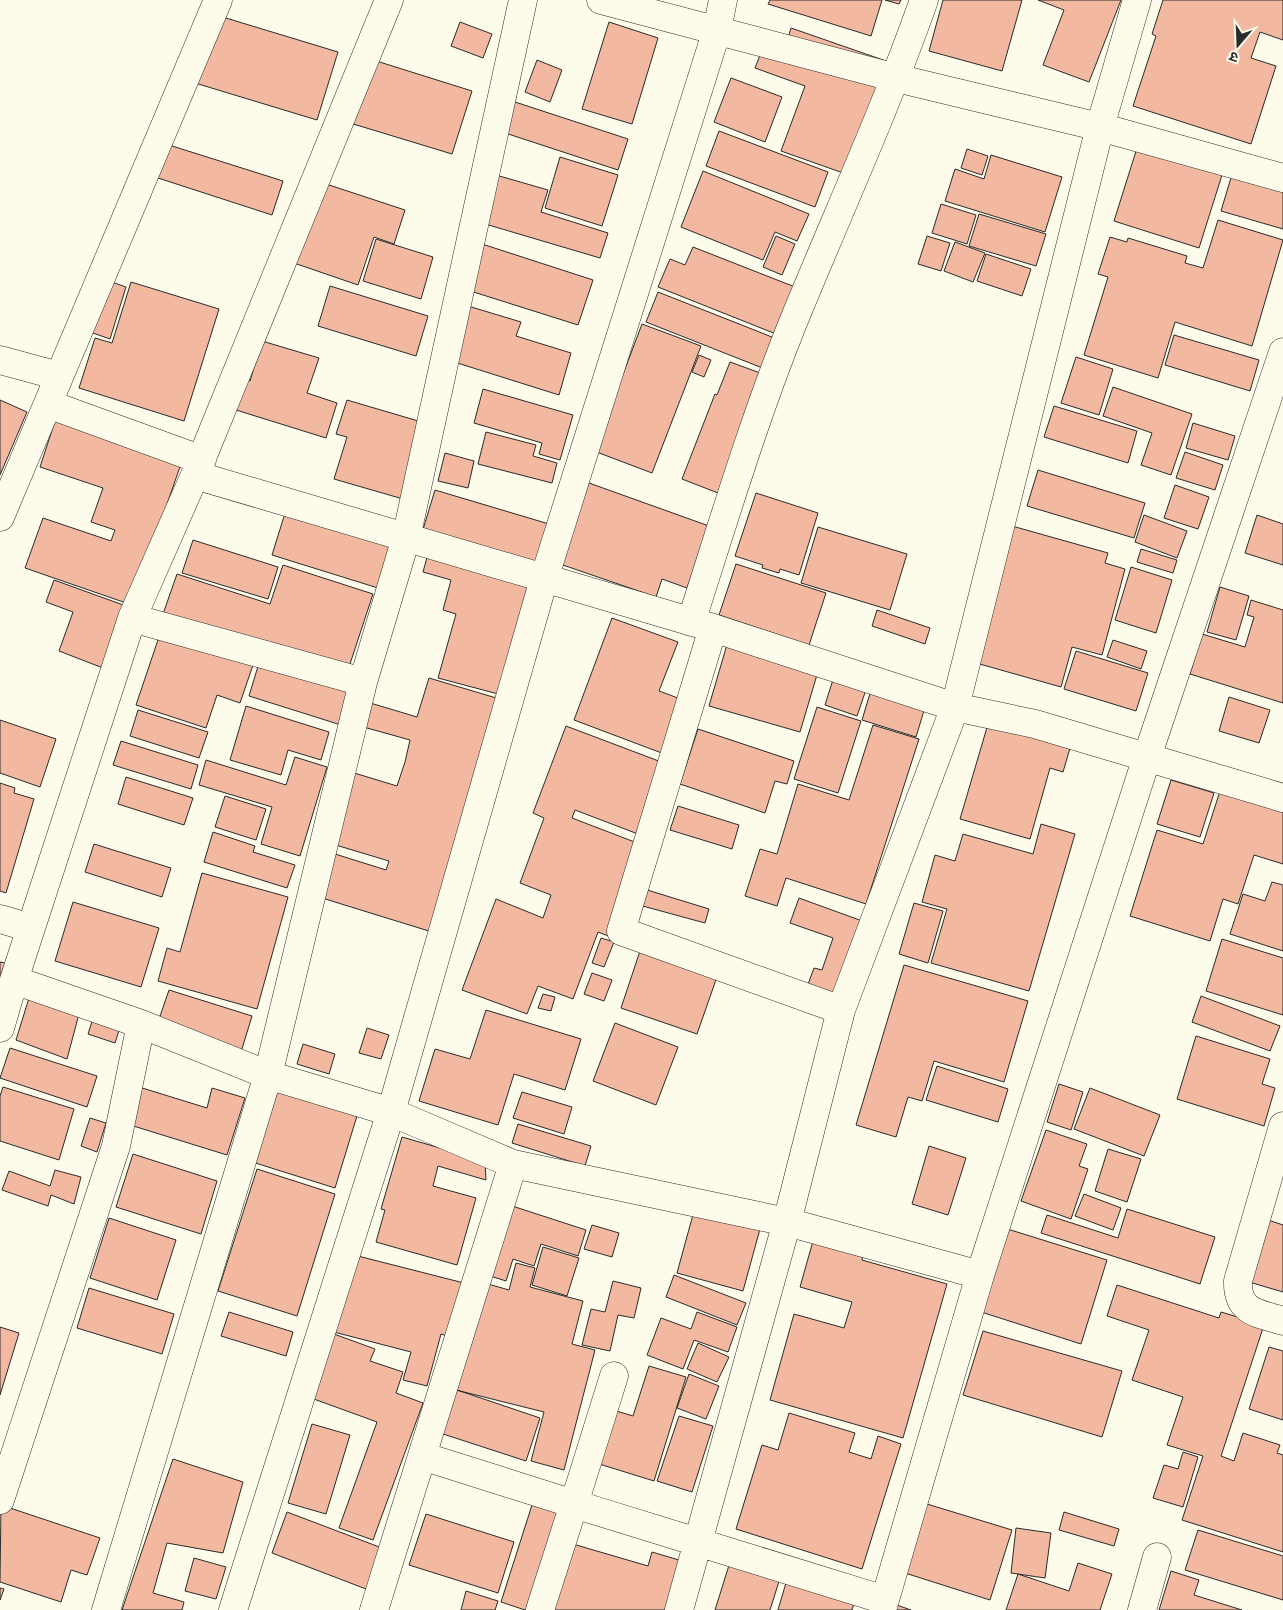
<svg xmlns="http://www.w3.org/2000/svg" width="1283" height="1610" font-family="Bitter,'Noto Sans Devanagari',serif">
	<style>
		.building { fill: #f2b8a0; stroke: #2b2b2b }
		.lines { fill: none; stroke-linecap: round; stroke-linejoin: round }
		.street-casing { stroke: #2b2b2b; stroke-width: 29 }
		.street { stroke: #fdfbea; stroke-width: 28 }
	</style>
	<rect width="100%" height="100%" fill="#fdfbea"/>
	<path class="building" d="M770,0H882L871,36L768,4Z
		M885,0H901L899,4Z
		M943,0H1022L1002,71L929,51Z
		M1038,0H1121L1089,82L1043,65L1064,10Z
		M1163,0H1283V40L1260,32L1251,58L1276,66L1251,144L1133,106L1156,36L1152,34Z
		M216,15L338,52L317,120L195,83Z
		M460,22L492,34L483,58L451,46Z
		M609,22L658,38L632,124L582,109Z
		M791,28L886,61L846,174L781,151L805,86L755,68L762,50L782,57Z
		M370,59L472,91L452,154L350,123Z
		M537,60L562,70L550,102L525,92Z
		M731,78L782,97L765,142L714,122Z
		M509,100L628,139L618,170L499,131Z
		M719,131L828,172L815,207L706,166Z
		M169,145L283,181L272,215L158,178Z
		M1137,148L1222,175L1199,248L1114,221Z
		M967,149L988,156L982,175L961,168Z
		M991,155L1062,177L1045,232L945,201L955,169L984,179Z
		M560,157L618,175L602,226L545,208Z
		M703,171L809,214L797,241L775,232L763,260L681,227Z
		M1233,171L1283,186V229L1221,211Z
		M489,173L548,190L541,212L608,233L600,258L475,221Z
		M317,181L405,210L394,244L374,237L358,285L291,262Z
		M941,204L976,215L967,244L932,233Z
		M979,214L1046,234L1036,266L969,246Z
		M1218,220L1283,240L1252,346L1175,322L1158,378L1084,355L1108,277L1098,274L1110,237L1127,242L1128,238L1187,256L1185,263L1203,268Z
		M776,236L795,244L782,275L763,267Z
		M927,236L950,243L941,271L918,264Z
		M376,239L433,257L421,299L363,281Z
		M955,242L985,253L973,282L944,271Z
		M479,243L593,280L578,325L464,289Z
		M693,247L795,287L776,334L658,287L670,259L685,265Z
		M986,254L1031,269L1022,296L977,281Z
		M106,280L126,287L110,339L90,332Z
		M131,282L219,309L184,421L79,388L95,338L112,343Z
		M330,286L428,316L416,356L318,326Z
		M658,292L777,339L765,369L646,322Z
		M468,306L521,322L516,336L571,353L559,395L451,361Z
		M642,324L701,346L652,473L594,451Z
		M1174,335L1259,360L1250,391L1165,365Z
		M262,341L319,358L307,393L337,403L326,438L236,410L246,379L250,381Z
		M699,355L711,360L704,377L692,372Z
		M1076,357L1113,369L1099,415L1061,403Z
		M730,362L763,374L718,493L682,479L715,394L717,395Z
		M1113,387L1192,414L1171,475L1141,465L1152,433L1103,416Z
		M483,389L573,415L560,460L539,454L542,443L474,423Z
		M0,400L27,412L0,475Z
		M347,400L425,423L403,499L334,479L347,437L336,434Z
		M1054,406L1137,431L1128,463L1044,437Z
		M56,418L182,461L132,605L25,568L43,518L111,541L115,530L91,522L103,488L40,467Z
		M1193,423L1235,436L1228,460L1186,448Z
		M486,432L536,445L533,456L557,463L552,483L478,464Z
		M1185,452L1223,465L1215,490L1176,478Z
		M445,453L474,461L468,488L438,481Z
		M1038,470L1145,503L1134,538L1027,506Z
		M589,483L709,526L687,588L662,579L656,597L560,564Z
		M1175,485L1209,497L1198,529L1164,518Z
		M435,490L549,524L535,570L421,536Z
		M756,493L818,513L799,575L780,569L779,573L762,568L763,565L735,556Z
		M286,510L392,542L378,588L272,555Z
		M1144,515L1187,531L1177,558L1135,542Z
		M1257,515L1283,524V565L1245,553Z
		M1012,526L1108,553L1105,563L1125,569L1102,655L1072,647L1061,687L969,661Z
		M818,527L907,554L890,610L801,583Z
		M193,540L278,567L268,599L182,573Z
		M1141,549L1177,560L1173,573L1137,562Z
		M429,550L535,579L502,695L438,678L456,614L443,610L451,580L423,572Z
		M736,564L826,593L809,645L719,615Z
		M283,565L373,594L347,673L163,614L177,574L270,604Z
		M1131,567L1172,580L1156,633L1115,620Z
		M54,580L126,606L103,668L59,651L73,612L46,602Z
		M1220,587L1249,596L1236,640L1207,632Z
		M1251,600L1283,610V703L1190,674L1202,634L1245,647L1254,617L1247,615Z
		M877,610L930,628L925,644L872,626Z
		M612,618L678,642L659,691L686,701L667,755L574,720Z
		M161,631L254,662L240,703L217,695L206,728L136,705Z
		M1113,640L1147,651L1141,669L1107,657Z
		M728,641L819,668L800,732L709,706Z
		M1076,651L1148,673L1136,711L1064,689Z
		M259,663L352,692L341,725L249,696Z
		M836,670L869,681L857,716L825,705Z
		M429,678L503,700L432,932L322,898L335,854L386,870L389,861L329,843L351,772L397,786L405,762L410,740L360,726L367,702L417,717Z
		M872,687L926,704L916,737L862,720Z
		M1229,697L1270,710L1259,743L1219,731Z
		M246,706L329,732L321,760L288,750L281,775L230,760Z
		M817,707L861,721L838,793L794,779Z
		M138,710L208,732L199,758L130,736Z
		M0,720L56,739L40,787L0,773Z
		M988,724L1070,748L1063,772L1050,768L1030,839L960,819Z
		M873,725L919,739L866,904L786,878L777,906L745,896L760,849L777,854L798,784L849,800Z
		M566,726L664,763L638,834L575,810L572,818L645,846L611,937L598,932L573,999L538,986L527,1014L462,990L496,899L543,918L551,895L520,883L544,818L533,813Z
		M698,729L794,761L787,784L775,781L765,813L680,784Z
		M121,741L198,765L191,789L113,765Z
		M295,757L327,767L300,856L261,844L272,807L199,785L206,760L286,785Z
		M126,777L193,798L184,825L118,804Z
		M1171,780L1214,793L1200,837L1157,824Z
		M0,783L15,788L14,793L34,799L6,893L0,891Z
		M1220,791L1283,811V864L1254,855L1238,904L1223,899L1210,941L1130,916L1157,830L1203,844Z
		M225,796L266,809L256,840L215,827Z
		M678,806L739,825L732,849L670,830Z
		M1041,824L1075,834L1029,991L931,963L947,909L922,902L935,855L955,861L963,834L1033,854Z
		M213,832L255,846L253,852L295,865L287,888L204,862Z
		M94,844L171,868L162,897L85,872Z
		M202,873L288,897L257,1009L158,981L167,948L180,952Z
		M1272,882L1283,885V951L1230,934L1243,894L1265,901Z
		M644,889L709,909L705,923L639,905Z
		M799,898L865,922L835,1006L804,995L814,968L822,970L833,938L790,923Z
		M73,902L159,928L141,987L55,961Z
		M914,903L943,911L928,963L899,954Z
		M601,938L614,942L604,967L592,963Z
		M1222,939L1283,958V1015L1206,991Z
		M642,945L719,971L697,1034L621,1008Z
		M0,962L5,963L0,979Z
		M904,965L1028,1001L1004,1082L934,1061L922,1101L908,1097L896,1137L856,1125Z
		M592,973L612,980L604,1001L584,994Z
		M169,990L252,1016L241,1052L157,1025Z
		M543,994L555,997L551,1011L538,1008Z
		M1201,996L1280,1026L1270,1051L1192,1022Z
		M29,998L79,1014L67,1059L16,1040Z
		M486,1010L581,1039L565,1090L514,1074L498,1125L419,1101L435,1049L470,1059Z
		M94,1015L121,1024L115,1043L88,1034Z
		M615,1023L678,1047L656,1105L593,1081Z
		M367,1028L389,1035L381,1059L359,1053Z
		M1196,1036L1270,1059L1262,1084L1275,1088L1264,1126L1177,1099Z
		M303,1044L335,1054L329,1074L297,1064Z
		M10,1048L97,1076L87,1107L0,1078Z
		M937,1066L1008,1089L998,1122L926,1100Z
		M1059,1084L1083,1092L1071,1130L1047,1122Z
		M273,1085L360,1106L335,1188L249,1161Z
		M3,1087L74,1109L59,1160L0,1141V1096Z
		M139,1087L207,1108L212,1088L245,1098L227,1155L127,1124Z
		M1090,1088L1160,1115L1144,1156L1074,1129Z
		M522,1092L572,1107L564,1134L513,1118Z
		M90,1118L106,1123L97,1152L81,1146Z
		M518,1124L591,1146L585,1166L512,1143Z
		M1046,1130L1087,1144L1079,1166L1088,1169L1071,1219L1021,1201Z
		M402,1137L485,1161L486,1180L438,1166L433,1186L476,1198L457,1265L376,1242L385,1210L381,1209Z
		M929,1146L966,1158L948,1215L912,1204Z
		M1108,1149L1141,1159L1127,1202L1095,1191Z
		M133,1154L217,1181L201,1234L116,1207Z
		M257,1169L335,1194L297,1316L218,1291Z
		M55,1170L81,1177L74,1204L51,1195L48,1206L2,1190L9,1171L50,1186Z
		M1084,1194L1121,1208L1113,1230L1075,1216Z
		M506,1204L586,1230L578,1256L541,1244L534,1266L513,1259L506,1281L484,1274Z
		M1127,1209L1215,1237L1200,1284L1041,1233L1047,1215L1118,1238Z
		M694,1211L760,1229L743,1291L677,1273Z
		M109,1218L176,1240L157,1300L90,1278Z
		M1268,1220L1283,1225V1292L1249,1282Z
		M592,1225L619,1233L612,1257L584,1249Z
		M1001,1227L1107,1260L1081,1344L975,1310Z
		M815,1234L865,1248L862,1260L947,1284L903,1438L770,1400L794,1314L844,1328L852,1302L800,1287Z
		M543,1247L579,1258L567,1296L532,1285Z
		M350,1254L464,1283L450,1337L441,1334L427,1386L403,1380L411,1352L330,1331Z
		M516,1263L535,1268L530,1287L583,1301L572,1344L595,1350L564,1470L531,1461L544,1412L452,1389L481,1282L509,1290Z
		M674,1275L746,1303L737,1325L666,1297Z
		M613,1281L641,1288L634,1318L618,1315L610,1351L582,1345L591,1309L605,1312Z
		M1117,1285L1219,1318L1221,1312L1264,1325L1221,1456L1234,1461L1243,1433L1280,1445L1277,1453L1283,1455V1552L1182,1520L1203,1456L1167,1445L1183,1397L1132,1380L1149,1330L1107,1316Z
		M89,1288L174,1314L162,1354L77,1328Z
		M229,1312L293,1332L286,1356L221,1336Z
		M697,1312L737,1327L728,1352L694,1340L683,1369L647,1355L661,1318L691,1329Z
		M0,1327L19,1333L0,1395Z
		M983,1331L1122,1371L1102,1437L963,1395Z
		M334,1334L375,1349L370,1361L403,1372L396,1393L423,1403L373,1540L339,1528L377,1422L311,1398Z
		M698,1343L729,1357L717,1382L687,1369Z
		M1269,1347L1283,1351V1420L1249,1409Z
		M649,1366L686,1377L654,1481L596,1463L613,1410L633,1416Z
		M689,1374L719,1386L706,1419L677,1408Z
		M454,1389L540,1418L526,1461L440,1433Z
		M789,1413L855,1433L849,1452L871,1459L878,1436L901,1444L862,1569L736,1529L762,1445L778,1450Z
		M679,1416L713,1426L692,1492L657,1481Z
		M312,1424L350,1435L326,1514L288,1503Z
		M1183,1452L1198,1457L1183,1507L1153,1498L1164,1465L1178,1469Z
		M173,1459L243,1482L223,1553L167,1543L153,1593L184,1602L182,1610H122Z
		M927,1504L1012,1530L990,1600L905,1573Z
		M1,1505L100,1538L87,1575L71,1570L61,1602L0,1582Z
		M532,1505L561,1514L530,1610H525L501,1602Z
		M287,1512L382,1548L366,1589L272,1553Z
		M1064,1512L1119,1529L1114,1546L1059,1530Z
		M426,1514L514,1542L498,1593L409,1565Z
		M1016,1528L1051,1533L1045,1578L1011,1573Z
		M1198,1530L1283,1556V1600L1185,1570Z
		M566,1542L648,1566L652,1552L682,1561L668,1610H547Z
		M194,1558L226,1567L216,1599L185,1591Z
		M730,1562L780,1578L770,1610H715Z
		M1078,1563L1112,1574L1100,1610H1006L1018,1574L1069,1591Z
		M1171,1571L1199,1580L1194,1595L1242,1610H1159Z
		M788,1576L856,1596L852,1610H778Z
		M0,1588L4,1589L0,1600Z
		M466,1591L498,1601L495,1610H461Z
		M891,1603L911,1610H889Z"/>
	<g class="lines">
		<defs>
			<path id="street" d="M389,0L195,475L713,628L955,707L1035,724L1283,798
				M601,0L896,78L1100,127L1283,178
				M0,360L59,376
				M48,404L202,460
				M195,475L132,618L14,980L141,1024L268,1075L391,1112L513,1164L787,1222L980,1275
				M0,517L218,0
				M132,618L363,682
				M691,622C723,523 753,422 792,325C836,217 885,111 924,0
				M713,628L621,931L841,1010
				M0,919L31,928
				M0,1028L14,980
				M1283,1126L1238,1281C1237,1313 1258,1313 1283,1321
				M422,1456L574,1504L614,1376
				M0,1500L116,1146L141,1024
				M106,1610L268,1075L363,682L406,538L523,0
				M233,1610L391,1112L544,579L717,30L723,0
				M374,1610L513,1164
				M540,1610L574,1504L885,1600
				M679,1610L787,1222L841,1010L955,707L1100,127L1137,0
				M882,1610L980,1275L1147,757L1283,352
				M1142,1610L1157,1557"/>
		</defs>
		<use href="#street" class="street-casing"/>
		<use href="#street" class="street"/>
	</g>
	<g transform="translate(1238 45) rotate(199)" stroke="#fdfbea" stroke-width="4" paint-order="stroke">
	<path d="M0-4L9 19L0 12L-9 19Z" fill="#2b2b2b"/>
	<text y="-8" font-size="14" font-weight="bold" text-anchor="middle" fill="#2b2b2b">उ</text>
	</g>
</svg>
